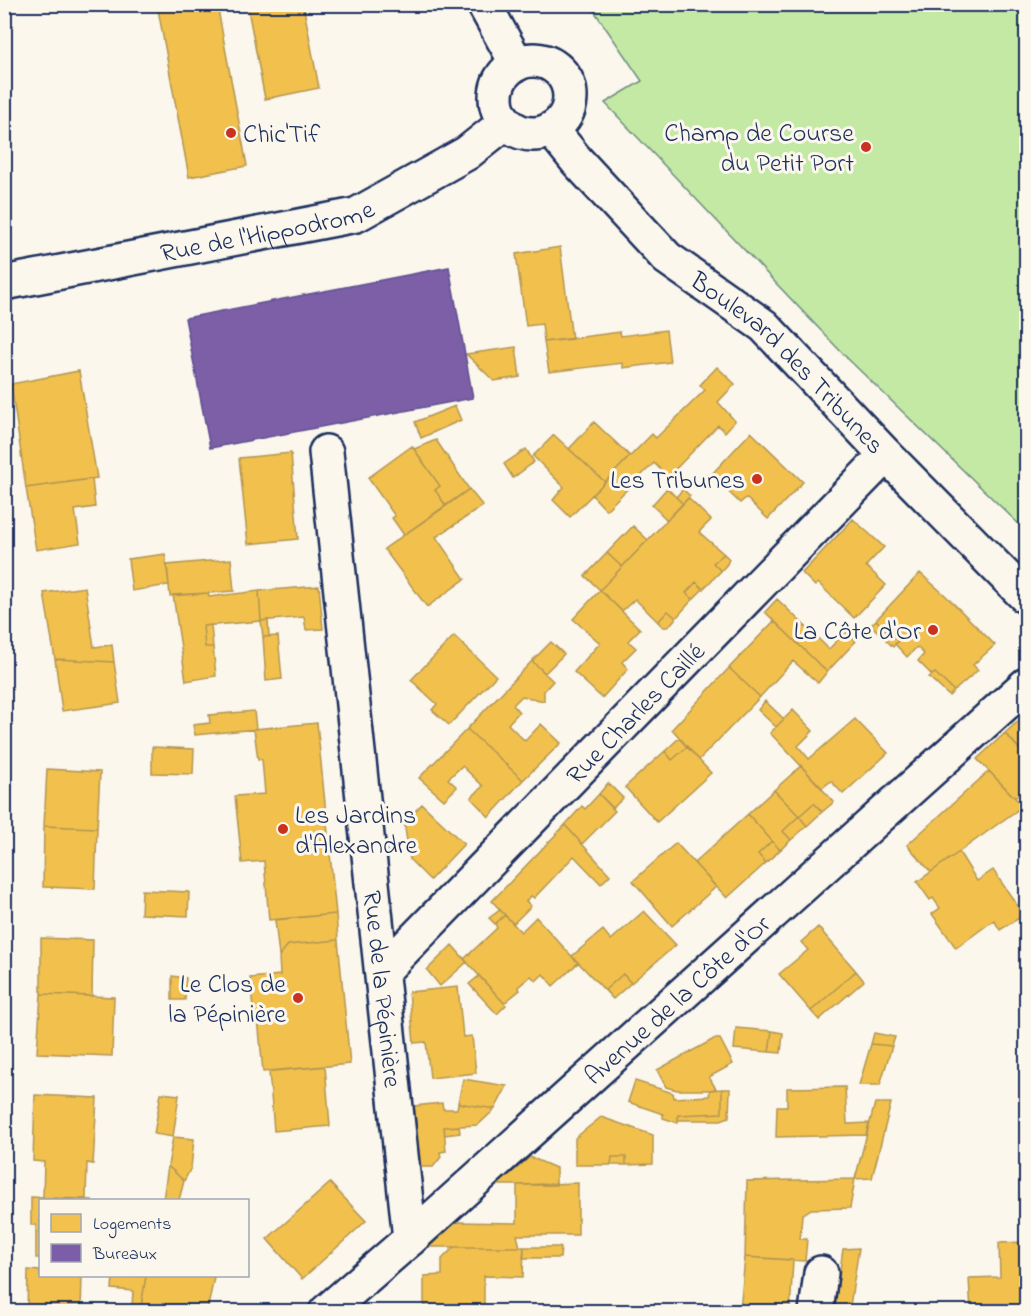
<svg xmlns="http://www.w3.org/2000/svg" width="1031" height="1316" font-family="'Indie Flower',sans-serif">
	<style>
		.green { fill: #c3e9a4; stroke: #6f8c81; stroke-width: 1.5 }
		.homes { fill: #f2c14e; stroke: #b29553; stroke-width: 1.5 }
		.offices { fill: #7b5ea7; stroke: #5e5091; stroke-width: 1.5 }
		.lines { fill: none; stroke-linecap: round; stroke-linejoin: round }
		.minor-casing { stroke: #1b2f5e; stroke-width: 38 }
		.tertiary-casing { stroke: #1b2f5e; stroke-width: 38 }
		.minor { stroke: #fbf7ec; stroke-width: 33 }
		.tertiary { stroke: #fbf7ec; stroke-width: 33 }
		.poi-dot { fill: #c8321e; stroke: #fbf7ec; stroke-width: 2 }
		.labels { text-anchor: middle; stroke-width: 6; stroke-linejoin: round; paint-order: stroke }
		.poi-label { font-size: 26px; fill: #1b2f5e; stroke: #fbf7ec; text-anchor: end }
		.street-label { font-size: 26px; fill: #1b2f5e; stroke: #fbf7ec }
	</style>
	<rect width="100%" height="100%" fill="#fbf7ec"/>
	<filter id="ink" filterUnits="userSpaceOnUse"><feTurbulence type="fractalNoise" baseFrequency=".0167" numOctaves="2"/><feDisplacementMap in="SourceGraphic" scale="12" xChannelSelector="R" yChannelSelector="G"/><feConvolveMatrix kernelMatrix="1 2 1 2 8 2 1 2 1" color-interpolation-filters="sRGB"/></filter>
	<g filter="url(#ink)">
		<path class="green" d="M590,5H1026V531L846,357L605,103L642,81Z"/>
		<path class="homes" d="M157,4H217L247,166L189,177Z
			M247,4H303L319,88L265,99Z
			M560,247L572,339L544,342L542,324L526,326L516,254Z
			M666,330L670,362L623,368V363L549,372L544,342L620,332L621,336Z
			M516,347L520,377L494,381L466,354Z
			M717,367L735,384L718,402L735,421L725,432L718,425L668,477L654,463L606,510L592,495L652,434L656,438L705,390L700,385Z
			M79,371L97,478L26,488L11,384Z
			M455,406L461,420L421,438L415,422Z
			M594,422L630,456L605,482L569,449Z
			M751,432L803,482L768,519L746,498L740,503L711,475Z
			M554,435L605,482L570,517L553,500L564,487L533,456Z
			M436,440L469,489L446,506L435,490L440,486L414,449Z
			M412,446L440,486L435,490L446,506L404,535L392,518L395,516L368,478Z
			M526,449L534,462L513,478L504,464Z
			M291,453L298,539L248,544L239,458Z
			M92,479L95,507L75,510L80,543L36,550L26,488Z
			M667,488L683,504L667,520L652,505Z
			M469,489L483,506L436,537L465,579L427,607L384,549Z
			M683,489L690,496L683,504L676,497Z
			M688,498L711,520L699,532L724,554L713,563L721,571L703,589L696,582L686,593L693,599L676,618L668,611L658,622L635,599L622,611L600,590Z
			M853,519L884,547L866,566L886,585L854,618L818,583L815,586L802,573Z
			M633,526L648,540L622,567L607,553Z
			M607,553L622,567L600,590L585,576Z
			M165,554L169,585L132,591L128,559Z
			M724,554L729,559L727,564L721,571L713,563Z
			M231,559L234,591L170,596L167,565Z
			M920,573L945,595L995,645L973,665L978,670L954,691L935,673L932,675L918,661L924,654L917,647L907,657L895,644L898,641L876,620Z
			M696,582L703,589L693,599L686,593Z
			M319,586L323,629L306,630L304,617L261,621L259,591Z
			M85,587L94,647L112,645L114,662L55,659L44,593Z
			M600,590L640,629L628,641L636,648L622,662L628,669L602,698L574,672L600,643L573,619Z
			M259,591L261,621L203,626L205,647H213L216,676L186,681L173,595L208,593L209,597Z
			M777,599L829,649L846,631L856,641L827,672L765,612Z
			M668,611L676,618L668,627H663L658,622Z
			M268,620L269,637H263L261,621Z
			M876,620L898,641L893,647L871,625Z
			M774,621L827,672L818,683L793,661L760,697L729,668Z
			M211,625L213,647H205L203,626Z
			M278,636L282,679L266,681L263,637Z
			M454,636L496,676L449,725L432,710L437,704L411,680Z
			M551,642L564,654L545,673L532,661Z
			M55,659L114,662L120,703L62,711Z
			M532,661L553,681L544,691V701L522,696L513,705L519,712L508,724L525,741L541,724L561,743L523,780L467,729Z
			M729,668L760,697L699,760L672,729Z
			M935,673L954,691L949,696L929,677Z
			M765,701L784,719L776,727L758,710Z
			M793,710L813,731L798,746L809,759L855,719L888,753L843,794L831,781L822,788L770,733Z
			M254,711L256,729L195,735L193,725L210,723L209,715Z
			M1026,714V748L1021,751L1005,733Z
			M317,723L336,914L269,920L264,861L242,863L235,796L265,794L262,759L258,760L254,729Z
			M467,729L523,780L489,817L471,798L483,786L462,766L448,779L457,787L444,800L419,778Z
			M1005,733L1026,756V786L1015,798L977,759Z
			M679,738L687,747L672,760L665,751Z
			M152,747L194,749L193,774L152,773Z
			M687,747L711,773L657,822L625,787L665,751L672,760Z
			M801,766L834,802L822,812L814,803L799,816L774,790Z
			M47,769L100,772L97,828L44,826Z
			M989,771L1023,806L931,872L907,845Z
			M608,783L623,798L613,808L599,794Z
			M774,790L799,816L783,831L791,840L780,850L748,814Z
			M599,794L615,811L582,844L565,825L582,806L585,809Z
			M814,803L822,812L807,826L799,816Z
			M422,804L464,844L430,880L410,860L404,822Z
			M748,814L772,841L758,854L766,863L727,898L694,863Z
			M799,816L807,826L791,840L783,831Z
			M565,825L610,875L601,884L574,856L534,898L531,896L526,901L531,906L513,924L492,901Z
			M44,826L97,828L95,889L43,887Z
			M772,841L780,850L766,863L758,854Z
			M676,843L716,887L672,926L633,881Z
			M959,852L977,881L993,870L1024,915L1000,930L994,920L956,948L932,914L940,908L933,898L930,900L917,882Z
			M142,890L189,892L188,916L141,914Z
			M500,910L505,915L495,924L489,918Z
			M644,911L676,945L631,983L623,974L605,990L613,999L572,956L603,930L611,940Z
			M336,914L338,940L288,945L279,956L275,920Z
			M505,915L521,932L536,917L578,963L553,986L543,974L536,981L531,976L518,987L520,990L504,1003L464,959L497,928L495,924Z
			M818,927L856,971L811,1011L779,974L808,950L801,942Z
			M41,938L93,940L92,996L41,994Z
			M338,940L350,1064L263,1072L258,1018L254,1019L250,978L280,975L279,956L288,945Z
			M452,945L467,962L440,986L427,970Z
			M856,971L864,981L819,1020L811,1011Z
			M623,974L631,983L613,999L605,990Z
			M172,976L186,978L185,1000H172Z
			M479,976L506,1005L497,1014L469,984Z
			M458,987L463,1037L472,1036L476,1073L430,1078L426,1042L414,1043L409,992Z
			M41,994L114,997L112,1056L37,1053Z
			M736,1028L772,1031L769,1052L734,1049Z
			M772,1031L783,1033L781,1053L769,1052Z
			M874,1033L895,1037L892,1046L871,1044Z
			M714,1039H720L733,1064L709,1077L716,1089L710,1090H677L666,1087L657,1070Z
			M871,1044L892,1046L880,1085H859Z
			M325,1066L330,1126L274,1131L269,1071Z
			M463,1079L507,1086L495,1109L458,1103Z
			M635,1081L673,1093L674,1098L709,1096L710,1090L722,1089V1113L678,1115V1123L663,1118V1114L628,1102Z
			M845,1087L847,1124L869,1123L866,1135L776,1137L777,1106H787V1088Z
			M722,1089H730L729,1117L721,1120H678V1115L722,1113Z
			M161,1093L179,1095L173,1137L154,1134Z
			M35,1095L97,1098L93,1164L87,1163L86,1199L43,1198L44,1162L33,1161Z
			M442,1103L443,1109H457L458,1103L495,1109L478,1125L444,1127L446,1151L440,1152L441,1157L433,1167H420L414,1106Z
			M875,1103H891L872,1178L855,1179Z
			M601,1117L653,1135V1164L626,1165V1157H612L611,1165H575V1138Z
			M459,1126L460,1133L445,1135L444,1127Z
			M173,1137L194,1139L191,1168L184,1181L168,1166Z
			M530,1157L556,1168V1185H497Z
			M612,1157H626V1165H611Z
			M168,1166L184,1181L179,1200H163Z
			M855,1179L850,1208L811,1209L802,1215L800,1239H807L805,1261L745,1257L747,1181Z
			M330,1183L366,1221L302,1279L267,1239Z
			M578,1183V1235H517L520,1247H429L456,1222L517,1223V1185Z
			M31,1197L93,1200H40V1258H36V1225H31Z
			M1026,1242V1312H1022V1309L971,1312L969,1278L1000,1277L999,1243Z
			M454,1247H524L523,1277L484,1276V1310L424,1309V1276L442,1275V1259Z
			M524,1247H561L560,1258H523Z
			M859,1248L849,1312H834L843,1249Z
			M745,1257L793,1260L790,1312H740Z
			M28,1270L40,1271V1276H82L81,1312H27Z
			M113,1276H146L141,1307L132,1306L133,1291L112,1289Z
			M146,1276H206L214,1277L207,1312H140Z"/>
		<path class="offices" d="M449,267L473,398L210,448L185,318Z"/>
		<g class="lines">
			<defs>
				<g id="minor">
					<path id="s1" d="M4,283L356,215L467,153L506,122"/>
					<path id="s2" d="M326,452L410,1239"/>
					<path id="s3" d="M382,972L886,455"/>
					<path id="s4" d="M326,1312L410,1239L1026,685"/>
					<path d="M816,1312L821,1273"/>
				</g>
				<g id="tertiary">
					<path d="M484,4L517,64"/>
					<circle cx="533" cy="97" r="37"/>
					<path id="s5" d="M551,129L577,161L667,258L764,326L886,455L1026,597"/>
				</g>
			</defs>
			<use href="#minor" class="minor-casing"/>
			<use href="#tertiary" class="tertiary-casing"/>
			<use href="#minor" class="minor"/>
			<use href="#tertiary" class="tertiary"/>
		</g>
	</g>
	<g class="poi-dot">
		<circle cx="231" cy="133" r="6"/>
		<circle cx="866" cy="147" r="6"/>
		<circle cx="757" cy="479" r="6"/>
		<circle cx="933" cy="630" r="6"/>
		<circle cx="283" cy="829" r="6"/>
		<circle cx="298" cy="998" r="6"/>
	</g>
	<g class="labels">
		<g class="poi-label">
			<text x="854" y="141">Champ de Course<tspan x="854" dy="30">du Petit Port</tspan></text>
			<text x="243" y="142" text-anchor="start">Chic'Tif</text>
			<text x="745" y="488">Les Tribunes</text>
			<text x="921" y="639">La Côte d'Or</text>
			<text x="295" y="823" text-anchor="start">Les Jardins<tspan x="295" dy="30">d'Alexandre</tspan></text>
			<text x="286" y="992">Le Clos de<tspan x="286" dy="30">la Pépinière</tspan></text>
		</g>
		<g class="street-label">
			<text dy="9" stroke="none"><textPath href="#s1" startOffset="268">Rue de l'Hippodrome</textPath></text>
			<text dy="9" stroke="none"><textPath href="#s5" startOffset="334">Boulevard des Tribunes</textPath></text>
			<text dy="9" stroke="none"><textPath href="#s3" startOffset="362">Rue Charles Caillé</textPath></text>
			<text dy="9" stroke="none"><textPath href="#s2" startOffset="540">Rue de la Pépinière</textPath></text>
			<text dy="9" stroke="none"><textPath href="#s4" startOffset="470">Avenue de la Côte d'Or</textPath></text>
		</g>
	</g>
	<rect width="1031" height="1316" fill="none" stroke="#fbf7ec" stroke-width="24"/>
	<rect x="12" y="12" width="1007" height="1292" fill="none" stroke="#1b2f5e" stroke-width="2" filter="url(#ink)"/>
	<rect x="39" y="1199" width="210" height="78" fill="#fbf7ec" stroke="#a1a7b3" stroke-width="1.5"/>
	<rect x="51" y="1214" width="30" height="18" fill="#f2c14e" stroke="#a1a7b3" stroke-width="1.5"/>
	<text x="93" y="1229" font-size="18" fill="#1b2f5e">Logements</text>
	<rect x="51" y="1244" width="30" height="18" fill="#7b5ea7" stroke="#a1a7b3" stroke-width="1.5"/>
	<text x="93" y="1259" font-size="18" fill="#1b2f5e">Bureaux</text>
</svg>
